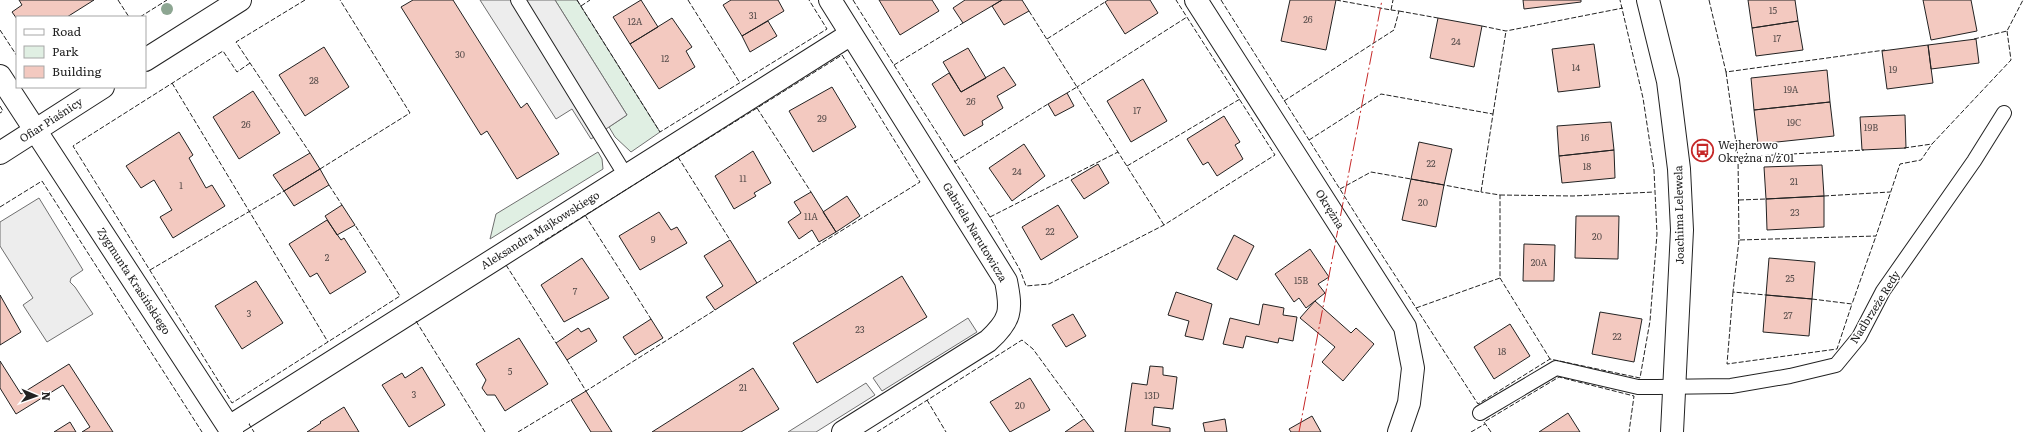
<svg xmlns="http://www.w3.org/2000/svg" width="2040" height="432" font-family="Literata,serif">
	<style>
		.green { fill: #e0efe3; stroke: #6f6f6f }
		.parking { fill: #ededed; stroke: #6f6f6f }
		.building { fill: #f3c9c0; stroke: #222 }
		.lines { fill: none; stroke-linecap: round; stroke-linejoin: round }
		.service-casing { stroke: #222; stroke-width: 16 }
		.minor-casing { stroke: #222; stroke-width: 24 }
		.tertiary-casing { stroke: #222; stroke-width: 24 }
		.secondary-casing { stroke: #222; stroke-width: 24 }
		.service { stroke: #fff; stroke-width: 14 }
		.minor { stroke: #fff; stroke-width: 22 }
		.tertiary { stroke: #fff; stroke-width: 22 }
		.secondary { stroke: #fff; stroke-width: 22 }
		.fence { stroke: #222; stroke-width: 1; stroke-dasharray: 5 2; stroke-linecap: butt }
		.power { stroke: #c62828; stroke-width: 1; stroke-dasharray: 14 3 2 3; stroke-linecap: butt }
		.tree { fill: #8da692 }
		.labels { text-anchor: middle; stroke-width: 3; stroke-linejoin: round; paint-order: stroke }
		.number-label { font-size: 9px; fill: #564c4a }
		.street-label { font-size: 11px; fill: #222; stroke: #fff }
		.poi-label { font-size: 11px; fill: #222; stroke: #fff; text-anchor: start }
	</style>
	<rect width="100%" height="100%" fill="#fff"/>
	<path class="green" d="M555,0H577L660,132L631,152L615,137L609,127L627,115Z
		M598,152L602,159L603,169L490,239L496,214Z"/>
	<path class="parking" d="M480,0H555L627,115L591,139L572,109L556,119Z
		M39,198L83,270L71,278L70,282L75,287L93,314L47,342L23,305L33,298L0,246V222Z
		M968,318L977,332L882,391L873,378Z
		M866,383L875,395L816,432H788Z"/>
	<path class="building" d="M19,0H94L67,17H17V19L12,12L22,5Z
		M413,0H453L521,108L527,103L559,154L517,179L487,131L481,135L401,7Z
		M641,0L658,27L630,44L613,17Z
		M731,0H778L784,11L742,36L723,5Z
		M879,0H932L939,11L900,35Z
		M965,0H1002L963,23L953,8Z
		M1002,0H1022L1029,11L1004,25L992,6Z
		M1108,0H1150L1158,13L1125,34L1105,2Z
		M1290,0H1336L1326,50L1281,41Z
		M1523,0H1581V2L1524,9Z
		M1748,0H1795L1798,21L1752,28Z
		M1923,0H1971L1977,31L1931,40Z
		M672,18L692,47L686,51L695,67L659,89L630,44Z
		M1438,18L1482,26L1474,67L1430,58Z
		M768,21L777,36L750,52L742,36Z
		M1798,21L1803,50L1756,56L1752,28Z
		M1976,39L1979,63L1931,69L1928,45Z
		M1594,44L1600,87L1558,92L1552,49Z
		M1928,45L1933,83L1887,89L1882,51Z
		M324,47L349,87L305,116L279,75Z
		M968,48L986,78L961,92L943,62Z
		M1004,67L1016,85L997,96L1003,108L982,121L983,125L964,136L932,84L949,73L961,92Z
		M1827,70L1830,102L1754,110L1751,78Z
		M1143,79L1167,121L1131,142L1107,101Z
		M832,87L856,127L813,152L789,111Z
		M253,91L280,133L239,159L213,117Z
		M1067,93L1074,106L1055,116L1048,104Z
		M1830,102L1834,136L1758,144L1754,110Z
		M1905,115L1906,148L1862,150L1860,117Z
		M1224,116L1240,142L1235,145L1243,159L1217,176L1208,162L1203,165L1187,139Z
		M1611,122L1614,150L1559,156L1557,126Z
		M179,132L193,155L189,158L206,188L212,185L225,206L173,238L160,217L172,210L154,180L141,188L126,166Z
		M1419,142L1452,149L1444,185L1411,179Z
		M1024,144L1045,176L1012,201L989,168Z
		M1614,150L1615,178L1562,183L1559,156Z
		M753,151L771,183L754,193L756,196L734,209L715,176Z
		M310,153L320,169L284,191L273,175Z
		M1098,164L1109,183L1084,199L1071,180Z
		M1822,165L1824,196L1766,199L1764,167Z
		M320,169L329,185L294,206L284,191Z
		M1411,179L1444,185L1436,227L1402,220Z
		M811,192L836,232L819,242L812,230L799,239L788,222L801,213L794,202Z
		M847,196L860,216L836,232L823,212Z
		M1824,196V227L1767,230L1766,199Z
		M342,205L355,225L337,235L325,216Z
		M1058,205L1078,237L1041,260L1022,227Z
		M659,212L671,230L677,227L687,243L640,270L619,236Z
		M1576,216H1619L1618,259L1575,258Z
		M327,220L341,240L344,238L366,272L330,294L317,273L310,277L289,244Z
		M1234,235L1254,246L1237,280L1217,269Z
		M730,240L757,283L715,310L706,297L723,286L704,256Z
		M1524,244L1555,245L1554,281H1523Z
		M1310,249L1329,277L1318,284L1325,293L1306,308L1299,298L1294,302L1275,274Z
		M582,258L609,298L564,322L541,285Z
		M1769,258L1815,262L1812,299L1766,295Z
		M902,276L927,317L817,383L793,343Z
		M256,281L283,323L242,349L215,306Z
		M1176,292L1212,304L1203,340L1185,336L1189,321L1168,315Z
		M0,295L21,332L0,345Z
		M1766,295L1812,299L1809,336L1763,332Z
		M1315,301L1351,333L1356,328L1374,344L1343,381L1322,362L1335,347L1300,318Z
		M1263,304L1284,308L1283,315L1297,317L1293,341L1279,338L1278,343L1246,336L1243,348L1223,344L1230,318L1259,325Z
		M1600,312L1642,319L1634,362L1592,354Z
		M1073,314L1086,336L1066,347L1052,325Z
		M651,319L663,338L635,355L623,337Z
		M1510,324L1530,356L1494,379L1474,347Z
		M578,328L581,332L589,328L597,341L567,360L556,343Z
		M519,338L548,384L505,411L495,395H487L482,388L486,380L476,364Z
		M0,361L21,394L69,364L113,432H82L90,427L63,385L16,414L0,388Z
		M1150,366L1163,367V375L1177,377L1173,409L1154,407L1152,425L1170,428V432H1125L1132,383L1147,385Z
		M422,367L445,405L409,427L382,385L402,373L405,378Z
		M753,368L779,409L741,432H652Z
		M1030,378L1050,410L1010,432L990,402Z
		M586,391L612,432H591L571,400Z
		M344,407L359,432H307L321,423L320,422Z
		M1568,413L1580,432H1539Z
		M1312,416L1321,432H1291L1289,429Z
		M1084,419L1094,432H1065Z
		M1225,419L1227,432H1205L1203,423Z
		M70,422L76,432H54Z"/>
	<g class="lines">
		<defs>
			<path id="service" d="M518,0L626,176
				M1480,413L1556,368L1638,387H1656L1731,386L1790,376L1836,365L1859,337L1883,291L1974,161L2004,113"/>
			<path id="minor" d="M830,0L1006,281C1012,311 1011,320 988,341L843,432
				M1196,0L1405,327L1413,368L1409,403L1399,432
				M0,76L232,432
				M229,427L851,34"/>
			<path id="tertiary" d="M145,60L240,0
				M0,153L103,87"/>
			<path id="secondary" d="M1648,0L1668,81L1679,169L1682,230L1672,432"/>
		</defs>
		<use href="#service" class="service-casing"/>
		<use href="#minor" class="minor-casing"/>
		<use href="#tertiary" class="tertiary-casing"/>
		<use href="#secondary" class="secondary-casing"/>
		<use href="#service" class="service"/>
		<use href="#minor" class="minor"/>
		<use href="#tertiary" class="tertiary"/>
		<use href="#secondary" class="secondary"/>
		<path class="fence" d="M118,0L129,17
			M305,0L236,42L310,153
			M577,0L660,132L827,29L809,0
			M688,0L740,83
			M853,0L990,217L1020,270L1026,286L1049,284L1164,225L1275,155L1176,0
			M1221,0L1360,221L1478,404L1550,359L1640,378L1650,321L1657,234L1654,170L1643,98L1620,0
			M1336,0L1391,10L1393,0
			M1709,0L1726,72L1885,50
			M581,6L590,0
			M1029,11L1077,87L1067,93
			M1399,11L1438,18
			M140,17L167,0
			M1482,26L1506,31L1623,8
			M0,30L17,56
			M1047,39L1105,2
			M1974,39L2007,31L2023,0
			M250,63L237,72L223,51L73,146L232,403L400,296L355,225
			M894,65L963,23
			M1726,72L1738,157L1864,150
			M172,83L328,342
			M1284,101L1394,30L1399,11L1391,10
			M0,106L3,111L0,113
			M757,108L811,192
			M1493,114L1506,31
			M1309,140L1381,94L1493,114L1481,192L1444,185
			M1904,148L1932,144L2011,60L2007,31
			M678,157L730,240
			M1738,157L1739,240L1876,236L1900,164L1921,160L1932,144
			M954,162L1048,104
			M1127,166L1240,99
			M320,169L410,113L340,0
			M329,185L342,205
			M1340,189L1371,172L1411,179
			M1500,195L1573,196L1654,192
			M1824,196L1890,192
			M1739,200L1766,199
			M0,207L42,181L202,432
			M585,215L651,319
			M990,217L1118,152
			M1164,225L1077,87L1187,17
			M1739,240L1733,292L1766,295
			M539,244L842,55L920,182L757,283
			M506,265L556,343
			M150,270L284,191
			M1500,278L1550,359
			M1733,292L1727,364L1837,349L1852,304
			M1812,299L1852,304L1876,236
			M1416,308L1500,278V195L1481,192
			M416,321L485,432
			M567,360L586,391L715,310
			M927,400L946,432
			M250,424H249L254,432
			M518,432L571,400
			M877,432L1022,340L1033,349L1084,419
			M1471,432L1485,424
			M1491,432L1484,422L1559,377L1634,396L1629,432"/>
		<path class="power" d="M1299,432L1382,0"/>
	</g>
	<circle class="tree" cx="167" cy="9" r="6"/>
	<defs>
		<symbol id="bus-ring" viewBox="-11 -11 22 22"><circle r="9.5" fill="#fff" stroke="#c62828" stroke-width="1.5"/><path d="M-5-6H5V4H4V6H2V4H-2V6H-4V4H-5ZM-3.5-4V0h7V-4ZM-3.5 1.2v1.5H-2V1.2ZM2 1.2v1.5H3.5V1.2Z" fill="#c62828"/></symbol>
	</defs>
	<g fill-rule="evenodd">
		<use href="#bus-ring" x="1690" y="138" width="25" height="25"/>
	</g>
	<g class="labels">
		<g class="number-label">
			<text x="1773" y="14">15</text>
			<text x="753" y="19">31</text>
			<text x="1308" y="23">26</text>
			<text x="635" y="25">12A</text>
			<text x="1777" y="42">17</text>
			<text x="1456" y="45">24</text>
			<text x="460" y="58">30</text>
			<text x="665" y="62">12</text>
			<text x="1576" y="71">14</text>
			<text x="1893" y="73">19</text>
			<text x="314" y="84">28</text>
			<text x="1791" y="93">19A</text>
			<text x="971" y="105">26</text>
			<text x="1137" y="114">17</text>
			<text x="822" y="122">29</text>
			<text x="1794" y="126">19C</text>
			<text x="246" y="128">26</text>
			<text x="1871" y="131">19B</text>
			<text x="1585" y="141">16</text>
			<text x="1431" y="167">22</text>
			<text x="1587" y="170">18</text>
			<text x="1017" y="175">24</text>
			<text x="743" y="182">11</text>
			<text x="1794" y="185">21</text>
			<text x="181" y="189">1</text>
			<text x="1423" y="206">20</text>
			<text x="1795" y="216">23</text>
			<text x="811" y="220">11A</text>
			<text x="1050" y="235">22</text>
			<text x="1597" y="240">20</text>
			<text x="653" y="243">9</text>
			<text x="327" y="261">2</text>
			<text x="1539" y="266">20A</text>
			<text x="1790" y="282">25</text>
			<text x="1301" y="284">15B</text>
			<text x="575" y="295">7</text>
			<text x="249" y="317">3</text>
			<text x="1788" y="319">27</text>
			<text x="860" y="333">23</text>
			<text x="1617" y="340">22</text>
			<text x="1502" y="355">18</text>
			<text x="510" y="375">5</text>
			<text x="743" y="391">21</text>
			<text x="414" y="398">3</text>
			<text x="1152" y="399">13D</text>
			<text x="1020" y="409">20</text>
		</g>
		<g class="street-label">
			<text transform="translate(51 120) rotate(-33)" y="4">Ofiar Piaśnicy</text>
			<text transform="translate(1330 209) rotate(58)" y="4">Okrężna</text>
			<text transform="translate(1679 215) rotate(-91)" y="4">Joachima Lelewela</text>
			<text transform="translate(540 230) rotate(-32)" y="4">Aleksandra Majkowskiego</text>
			<text transform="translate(975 232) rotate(59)" y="4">Gabriela Narutowicza</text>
			<text transform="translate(134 281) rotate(57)" y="4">Zygmunta Krasińskiego</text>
			<text transform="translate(1875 307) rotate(-58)" y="4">Nadbrzeże Redy</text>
		</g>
		<g class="poi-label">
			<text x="1718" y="149">Wejherowo<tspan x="1718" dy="13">Okrężna n/ż 01</tspan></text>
		</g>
	</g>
	<rect x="16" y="16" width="130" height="72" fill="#ffffff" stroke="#a7a7a7"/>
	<rect x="24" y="29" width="20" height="6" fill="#ffffff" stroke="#a7a7a7"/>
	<text x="52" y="36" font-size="12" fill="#222222">Road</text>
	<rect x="24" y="46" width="20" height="12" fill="#e0efe3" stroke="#a7a7a7"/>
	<text x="52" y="56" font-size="12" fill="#222222">Park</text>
	<rect x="24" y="66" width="20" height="12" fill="#f3c9c0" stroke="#a7a7a7"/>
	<text x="52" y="76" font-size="12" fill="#222222">Building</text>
	<g transform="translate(36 396) rotate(92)" stroke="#ffffff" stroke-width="3" paint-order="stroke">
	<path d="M0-3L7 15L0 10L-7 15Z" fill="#222222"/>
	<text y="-6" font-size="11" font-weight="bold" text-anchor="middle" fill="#222222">N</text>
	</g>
</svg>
